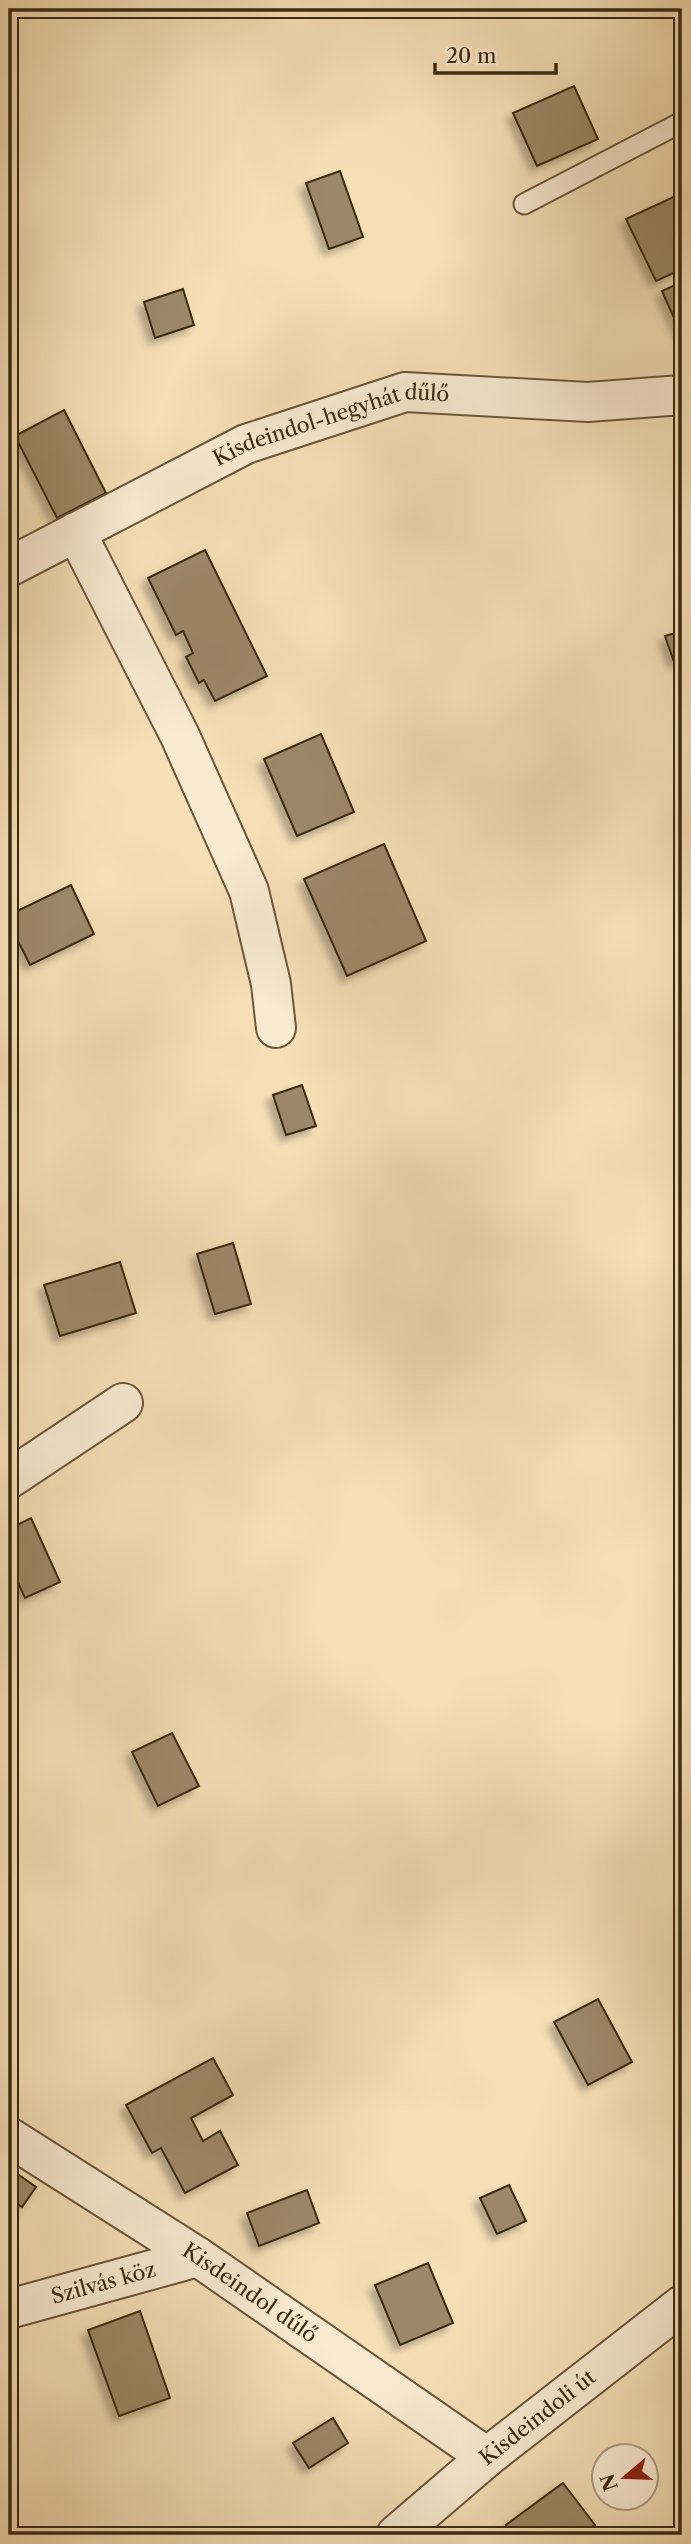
<svg xmlns="http://www.w3.org/2000/svg" width="691" height="2544" font-family="'Libre Caslon Text',serif">
	<style>
		.building { fill: #9c8867; stroke: #3b2a11; stroke-width: 2; filter: url(#shadow) }
		.lines { fill: none; stroke-linecap: round; stroke-linejoin: round }
		.lane-casing { stroke: #6a573a; stroke-width: 23 }
		.street-casing { stroke: #6a573a; stroke-width: 42 }
		.lane { stroke: #f8ead0; stroke-width: 19 }
		.street { stroke: #f8ead0; stroke-width: 38 }
		.labels { text-anchor: middle; stroke-width: 5; stroke-linejoin: round; paint-order: stroke }
		.street-label { font-size: 21px; fill: #3b2a11; stroke: #f8ead0 }
	</style>
	<defs>
		<filter id="shadow"><feDropShadow dx="-6" dy="6" stdDeviation="3.5" flood-color="#0004"/></filter>
	</defs>
	<rect width="100%" height="100%" fill="#f5dfb7"/>
	<filter id="stains"><feTurbulence type="fractalNoise" baseFrequency=".00286" numOctaves="4"/><feColorMatrix values="0 0 0 0 .2 0 0 0 0 .09 0 0 0 0 .02 0 0 0 .5 -.17"/></filter>
	<radialGradient id="worn" r=".72"><stop offset=".6" stop-color="#630" stop-opacity="0"/><stop offset="1" stop-color="#630" stop-opacity=".3"/></radialGradient>
	<path class="building" d="M574,86L598,139L537,166L513,113Z
		M340,171L363,237L329,249L306,183Z
		M682,193V269L656,281L626,219Z
		M682,282V336L662,291Z
		M183,289L194,325L155,338L144,302Z
		M64,410L106,493L57,518L15,436Z
		M205,550L267,676L215,701L204,680L199,683L186,657L193,653L183,631L176,635L148,578Z
		M682,631V659L674,662L665,636Z
		M321,734L354,812L297,836L264,759Z
		M384,844L426,941L347,976L304,879Z
		M71,885L94,934L30,965L9,923V915Z
		M302,1085L316,1126L286,1135L273,1095Z
		M233,1243L251,1304L215,1314L197,1254Z
		M120,1262L136,1313L60,1336L44,1285Z
		M31,1518L60,1582L25,1598L9,1563V1529Z
		M172,1733L199,1786L158,1806L132,1752Z
		M598,1999L632,2062L588,2085L554,2022Z
		M213,2058L233,2095L191,2118L203,2141L220,2131L238,2165L185,2193L161,2148L152,2153L126,2105Z
		M9,2168L36,2187L22,2207L9,2198Z
		M509,2185L526,2221L497,2234L480,2198Z
		M307,2190L319,2223L259,2246L247,2213Z
		M428,2263L453,2323L400,2345L375,2285Z
		M140,2311L170,2398L119,2416L88,2330Z
		M333,2418L348,2443L309,2468L293,2443Z
		M563,2483L595,2525L581,2535H514L506,2525Z"/>
	<g class="lines">
		<defs>
			<path id="lane" d="M524,204L682,122"/>
			<g id="street">
				<path d="M76,532L180,736L249,891L271,984L276,1028"/>
				<path id="s1" d="M9,567L246,444L405,392L588,402L682,395"/>
				<path d="M9,1479L123,1403"/>
				<path id="s2" d="M9,2137L198,2257L487,2457"/>
				<path id="s3" d="M9,2309L198,2257"/>
				<path id="s4" d="M396,2535L487,2457L682,2305"/>
			</g>
		</defs>
		<use href="#lane" class="lane-casing"/>
		<use href="#street" class="street-casing"/>
		<use href="#lane" class="lane"/>
		<use href="#street" class="street"/>
	</g>
	<g class="labels">
		<g class="street-label">
			<text dy="7" stroke="none"><textPath href="#s1" startOffset="355">Kisdeindol-hegyhát dűlő</textPath></text>
			<text dy="7" stroke="none"><textPath href="#s3" startOffset="98">Szilvás köz</textPath></text>
			<text dy="7" stroke="none"><textPath href="#s2" startOffset="287">Kisdeindol dűlő</textPath></text>
			<text dy="7" stroke="none"><textPath href="#s4" startOffset="184">Kisdeindoli út</textPath></text>
		</g>
	</g>
	<rect width="691" height="2544" fill="none" stroke="#f5dfb7" stroke-width="35"/>
	<rect x="10" y="10" width="670" height="2523" fill="none" stroke="#3b2a11" stroke-width="3.5"/>
	<rect x="18" y="18" width="656" height="2509" fill="none" stroke="#3b2a11" stroke-width="2"/>
	<g transform="translate(625 2477) rotate(251)"><circle r="33" fill="#f8ead0" stroke="#ac9d84" stroke-width="2"/>
	<path d="M0-5L12 26L0 18L-12 26Z" fill="#8f2418"/>
	<text y="-10" font-size="19" font-weight="bold" text-anchor="middle" fill="#3b2a11">N</text>
	</g>
	<path d="M435 63v10h121v-10" fill="none" stroke="#3b2a11" stroke-width="3.5"/>
	<text x="446" y="63" font-size="21" fill="#3b2a11" stroke="#f8ead0" stroke-width="5" paint-order="stroke">20 m</text>
	<rect width="100%" height="100%" filter="url(#stains)"/>
	<rect width="100%" height="100%" fill="url(#worn)"/>
</svg>
